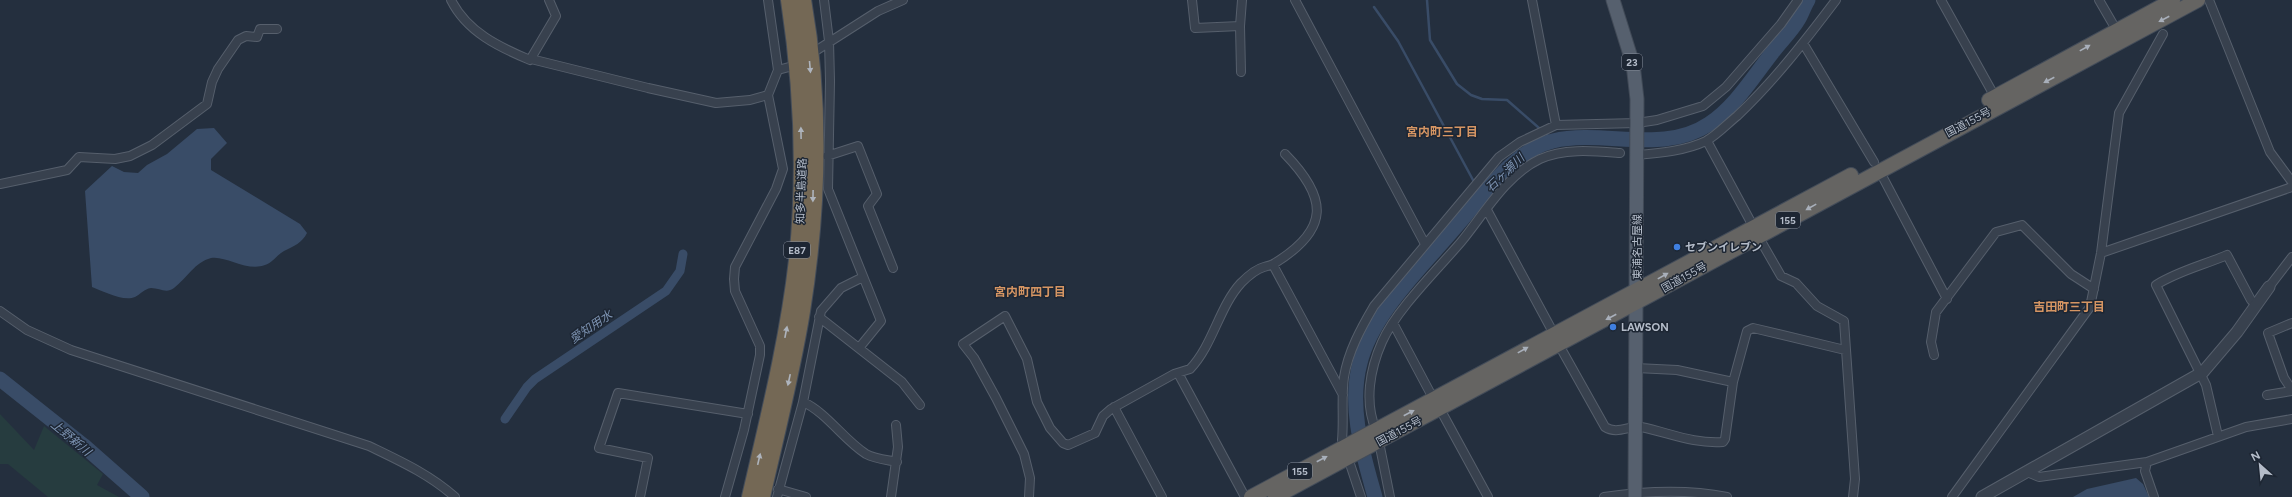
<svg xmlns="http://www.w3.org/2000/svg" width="2292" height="497" font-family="Figtree,'Noto Sans JP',sans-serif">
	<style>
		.green { fill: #263c3f }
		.water { fill: #394c67 }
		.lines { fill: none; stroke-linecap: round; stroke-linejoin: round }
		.stream { stroke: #394c67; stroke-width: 2.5 }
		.canal { stroke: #394c67; stroke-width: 9 }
		.river { stroke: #394c67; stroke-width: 15 }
		.minor-casing { stroke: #565f6c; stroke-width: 10 }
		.tertiary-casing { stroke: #565f6c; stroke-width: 13 }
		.primary-casing { stroke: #414a57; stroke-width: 15 }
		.trunk-casing { stroke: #434c59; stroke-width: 16 }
		.motorway-casing { stroke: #434c59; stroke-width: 18 }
		.minor { stroke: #38414e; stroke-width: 8 }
		.tertiary { stroke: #38414e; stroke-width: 11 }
		.primary { stroke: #56606e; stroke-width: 13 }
		.trunk { stroke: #656462; stroke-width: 14 }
		.motorway { stroke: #746855; stroke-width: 16 }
		.oneway { fill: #a8afba }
		.oneway2 { fill: #aeb4bd }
		.shop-dot { fill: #3f7fe0; stroke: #1d2633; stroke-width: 1.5 }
		.labels { text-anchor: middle; stroke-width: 3; stroke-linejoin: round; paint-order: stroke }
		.shield { fill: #1d2633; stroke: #878f9c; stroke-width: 1 }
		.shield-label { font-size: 10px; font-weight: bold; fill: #b4bcc9 }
		.street-label { font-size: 11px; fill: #b4bcc9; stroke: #1d2633 }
		.poi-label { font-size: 11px; font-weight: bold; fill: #b4bcc9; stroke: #1d2633; text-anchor: start }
		.neighbourhood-label { font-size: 12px; font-weight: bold; fill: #d59563; stroke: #1d2633 }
		.water-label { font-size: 12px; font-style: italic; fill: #7c92b1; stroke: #1d2633 }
	</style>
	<rect width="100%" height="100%" fill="#242f3e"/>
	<path class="green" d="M0,414L34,450L44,426L103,474L97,485L119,497H48L8,464H0Z"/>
	<path class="water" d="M214,128L227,143L211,159V170L300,224L307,233C302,243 294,246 284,251C277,255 272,263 265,265C247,272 225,255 211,258C195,262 187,278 174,288C166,294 160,288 151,288C144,289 141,294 135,297C123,302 103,291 92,287L85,191L112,166L124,172L138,173L147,165L167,154L197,129Z
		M2136,478L2143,484L2149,497H2073L2087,489Z"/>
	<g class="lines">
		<path class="stream" d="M1427,0L1430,40L1457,84L1471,95L1482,99L1507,100L1554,141
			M1374,7L1398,41L1473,180L1485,193"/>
		<path class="canal" d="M505,419L527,387L535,379L666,291L680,271L683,254"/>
		<path class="river" d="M0,379L83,445L142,497
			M1375,497C1363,454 1348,408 1360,363C1372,314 1421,268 1453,230C1472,209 1489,184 1511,165C1523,154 1537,145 1553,141C1604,129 1663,155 1709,124C1735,107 1753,77 1772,53C1780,42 1791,32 1798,20C1802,14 1804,6 1808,0"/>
		<defs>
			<path id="minor" d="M451,0C467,32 499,47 530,60L556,16L549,0
				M824,0L829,41L830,81L828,189L881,321L859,348
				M1192,0L1195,28L1240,26
				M1295,0L1425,244
				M1532,0L1556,125
				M1941,0L1995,97
				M2099,0L2117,31
				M2209,0L2270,152L2292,182
				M1803,43L1874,162
				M817,50L878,11L903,0
				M531,59L648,88L716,103L750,100L768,95
				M778,70L789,67
				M1241,72L1240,26L1242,0
				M1707,141L1753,226
				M1637,155C1660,153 1685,151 1706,141C1717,135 1727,124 1737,116C1774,81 1805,41 1836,0
				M827,156L858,146L877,194L868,206L893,268
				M1879,170L1947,299
				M0,184L67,170L79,157L115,159L130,156L152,145L207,104L212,82L218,69L238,40L246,36L257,37L260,29H277
				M1487,210L1554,334
				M1758,236L1781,276L1796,283L1817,306L1844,321L1855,479L1853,497
				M2101,253L2292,187
				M1273,265L1343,395
				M2269,287L2292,257
				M0,311L27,330L71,350L369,446C400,461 429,474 455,497
				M819,317L902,382L920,405
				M1393,323L1434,400
				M2292,323L2268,333L2284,378L2292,390
				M1559,345L1605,427C1617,435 1630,425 1641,427C1670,433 1693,444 1723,442L1725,439L1733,382L1747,331L1753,328L1845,350
				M1934,355L1931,342L1936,312L1996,232L2022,225L2071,274L2094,289
				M1636,368L1677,370L1733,382
				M1178,373L1245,497
				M2267,395L2292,391
				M803,402C826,412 844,440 866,454C875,459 888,460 897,462
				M1114,407L1162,497
				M1440,409L1488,497
				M1376,430C1364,402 1370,369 1382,342C1396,310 1437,270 1461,242C1484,214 1506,175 1540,159C1564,148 1594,151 1620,153
				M2218,436L2206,385L2156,285C2178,271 2204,265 2227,255L2251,300L2256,305
				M1379,442L1390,497
				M1346,447L1342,440C1344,419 1341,398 1344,377C1348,352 1361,328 1374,306L1499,157L1520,142L1556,125L1637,123L1657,120L1703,106L1726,87L1781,24L1798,0
				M1348,458L1361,497
				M2027,472L2039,477L2147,462
				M778,489L806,497
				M640,497L648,458L599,448L618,393L748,414
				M725,497L744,430L760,355V346L735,291L734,279L735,267L776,189L783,169L768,95L778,70L768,0
				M777,497L803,402L821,311L841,288L863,277
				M891,497L898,447L896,425
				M1029,497L1030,478L1024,454L996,398L974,358L963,344L1005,316L1027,359L1037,402L1050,428L1063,443L1068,445L1095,433L1103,416L1111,409L1174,374L1190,369C1213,345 1219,307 1241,283C1247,277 1256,269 1264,267C1268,266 1272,265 1275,263C1330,229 1328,198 1285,154
				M1604,497C1645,491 1687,489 1727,497
				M1952,497L2090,307L2101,253L2119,113L2163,34
				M2154,497L2145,471L2147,462L2246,427L2292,419"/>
			<path id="tertiary" d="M1982,497L2203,372L2237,332L2269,287"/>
			<path id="primary" d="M1613,0L1633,64L1637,99L1635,497"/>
			<path id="trunk" d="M1989,100L2173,0
				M1251,497L1851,175
				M1275,497L2198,0"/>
			<path id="motorway" d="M750,497C768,419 788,340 797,260C806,173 802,86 789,0
				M762,497C776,435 792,373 802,311C818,210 821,101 803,0"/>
		</defs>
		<use href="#minor" class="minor-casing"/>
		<use href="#tertiary" class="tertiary-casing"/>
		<use href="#primary" class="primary-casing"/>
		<use href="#trunk" class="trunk-casing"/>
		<use href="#motorway" class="motorway-casing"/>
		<use href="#minor" class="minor"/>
		<use href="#tertiary" class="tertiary"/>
		<use href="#primary" class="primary"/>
		<use href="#trunk" class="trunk"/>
		<use href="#motorway" class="motorway"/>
	</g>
	<defs><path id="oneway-solid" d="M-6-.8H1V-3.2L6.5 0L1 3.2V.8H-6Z"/></defs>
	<g class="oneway">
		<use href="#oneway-solid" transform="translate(2164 19) rotate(152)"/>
		<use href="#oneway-solid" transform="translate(2085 48) rotate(-29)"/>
		<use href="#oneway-solid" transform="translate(2049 80) rotate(153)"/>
		<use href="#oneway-solid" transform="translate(1811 207) rotate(151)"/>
		<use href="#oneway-solid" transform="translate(1663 276) rotate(-29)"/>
		<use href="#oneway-solid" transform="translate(1611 317) rotate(152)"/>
		<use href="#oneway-solid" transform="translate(1523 350) rotate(-29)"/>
		<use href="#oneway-solid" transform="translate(1409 413) rotate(-28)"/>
		<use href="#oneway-solid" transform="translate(1322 459) rotate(-28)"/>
	</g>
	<g class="oneway2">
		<use href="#oneway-solid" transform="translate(810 67) rotate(85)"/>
		<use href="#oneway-solid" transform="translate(801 133) rotate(-91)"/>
		<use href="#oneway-solid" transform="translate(813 196) rotate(91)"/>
		<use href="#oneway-solid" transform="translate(786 332) rotate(-79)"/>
		<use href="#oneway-solid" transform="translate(789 380) rotate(102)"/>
		<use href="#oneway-solid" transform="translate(759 459) rotate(-77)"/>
	</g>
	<g class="shop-dot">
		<circle cx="1677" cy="247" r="4"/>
		<circle cx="1613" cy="327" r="4"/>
	</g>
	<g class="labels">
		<g class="shield">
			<rect x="1622" y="54" width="20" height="16" rx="3"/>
			<rect x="1776" y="212" width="24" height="16" rx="3"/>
			<rect x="784" y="242" width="26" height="16" rx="3"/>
			<rect x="1288" y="463" width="24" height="16" rx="3"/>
		</g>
		<g class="shield-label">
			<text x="1632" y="66">23</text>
			<text x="1788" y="224">155</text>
			<text x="797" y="254">E87</text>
			<text x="1300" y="475">155</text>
		</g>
		<g class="street-label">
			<text transform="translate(1968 122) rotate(-28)" y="4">国道155号</text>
			<text transform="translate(801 191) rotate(-88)" y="4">知多半島道路</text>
			<text transform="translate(1637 247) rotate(-90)" y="4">東浦名古屋線</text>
			<text transform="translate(1684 277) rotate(-29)" y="4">国道155号</text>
			<text transform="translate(1399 431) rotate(-28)" y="4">国道155号</text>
		</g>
		<g class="poi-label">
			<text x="1685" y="251">セブンイレブン</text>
			<text x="1621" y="331">LAWSON</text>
		</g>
		<g class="neighbourhood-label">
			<text x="1442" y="136">宮内町三丁目</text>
			<text x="1030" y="296">宮内町四丁目</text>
			<text x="2069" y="311">吉田町三丁目</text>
		</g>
		<g class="water-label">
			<text transform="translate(1505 173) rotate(-44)" y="4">石ヶ瀬川</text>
			<text transform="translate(591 327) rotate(-34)" y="4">愛知用水</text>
			<text transform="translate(71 438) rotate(40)" y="4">上野新川</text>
		</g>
	</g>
	<g transform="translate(2260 465) rotate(333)" stroke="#1d2633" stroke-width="3" paint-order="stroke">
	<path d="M0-3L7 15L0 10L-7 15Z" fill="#b4bcc9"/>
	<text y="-6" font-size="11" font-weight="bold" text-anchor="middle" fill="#b4bcc9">N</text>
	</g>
</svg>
